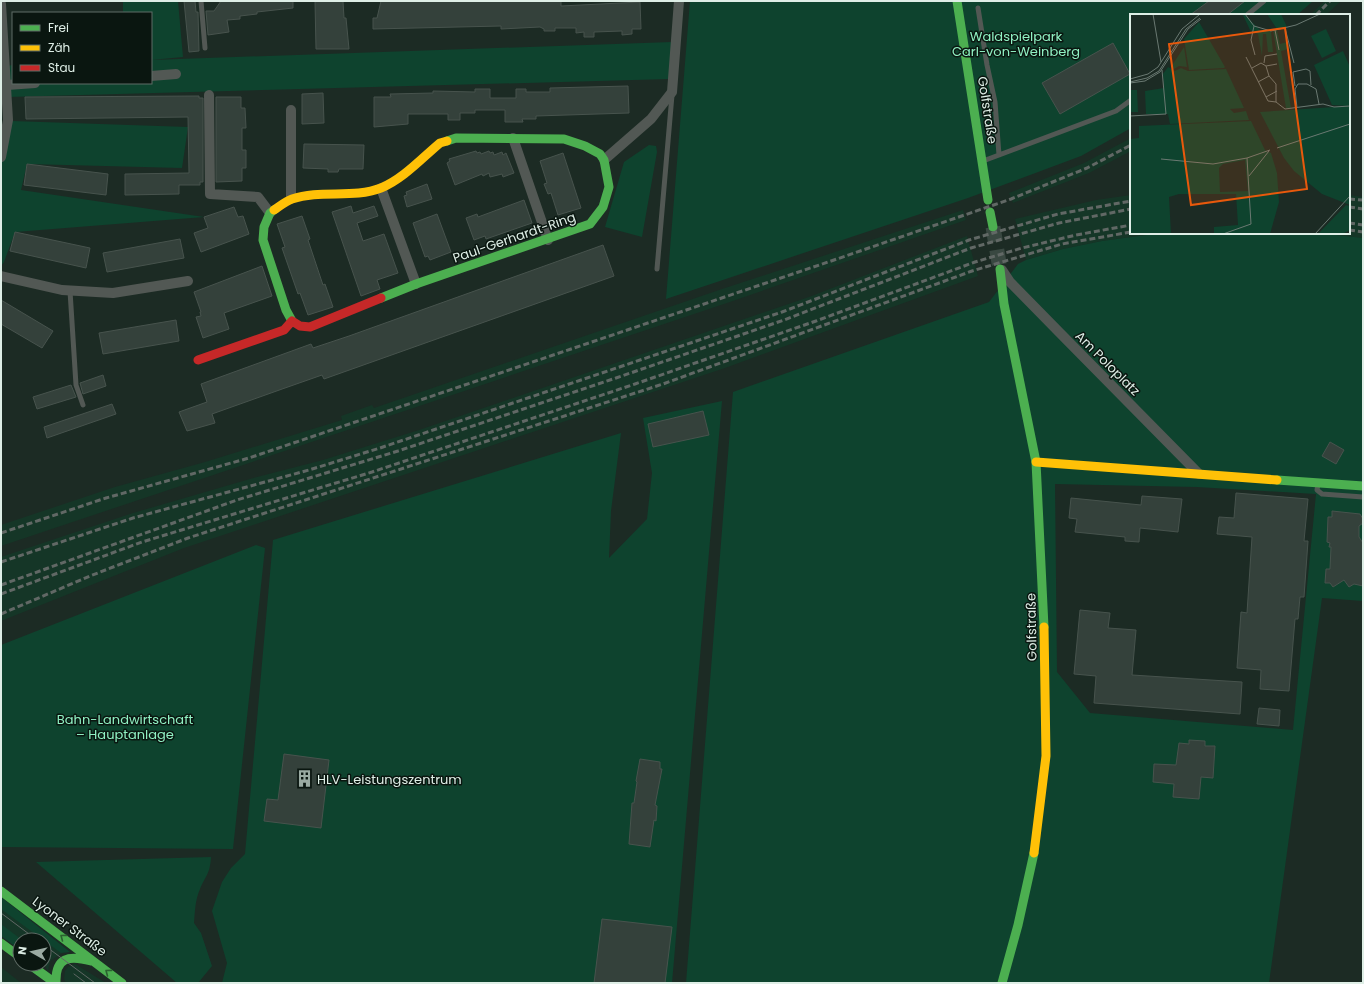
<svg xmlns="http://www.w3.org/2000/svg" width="1364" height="984" font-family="Poppins,sans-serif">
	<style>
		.built { fill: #153627 }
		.green { fill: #0e432e; fill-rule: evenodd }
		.building { fill: #34413b; stroke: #47534d }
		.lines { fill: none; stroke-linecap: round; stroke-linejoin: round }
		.secondary-tunnel { stroke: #394841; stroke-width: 15; stroke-dasharray: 15 8; stroke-linecap: butt }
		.lane { stroke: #525854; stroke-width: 5 }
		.street { stroke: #525854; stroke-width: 10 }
		.fast { stroke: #4caf50; stroke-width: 9 }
		.slow { stroke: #ffc107; stroke-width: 9 }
		.jam { stroke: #c62828; stroke-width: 9 }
		.tram { stroke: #616865; stroke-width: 1 }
		.rail { stroke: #616865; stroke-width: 3; stroke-dasharray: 6 3; stroke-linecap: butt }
		.oneway { stroke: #2b6230 }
		.labels { text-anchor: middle; stroke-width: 3; stroke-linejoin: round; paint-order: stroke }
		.park-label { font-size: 13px; fill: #90f1c3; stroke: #0a1610 }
		.street-label { font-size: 13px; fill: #deeee6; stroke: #0a1610 }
		.poi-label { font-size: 13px; fill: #deeee6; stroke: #0a1610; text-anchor: start }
		.inset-road { fill: none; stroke: #6a7972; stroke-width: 1 }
		.view { fill: #e8590c; fill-opacity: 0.15; stroke: #e8590c; stroke-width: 2 }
		.inset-edge { fill: none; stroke: #deeee6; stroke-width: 2 }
	</style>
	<rect width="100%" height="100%" fill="#1c2b24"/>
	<path class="built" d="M1325,1H1341L1326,15H1310Z
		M1131,138V151L1089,173L1013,203L1009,193L1084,163Z
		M1131,195V233H1161L1102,241L1063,249L1026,260L1015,219L1096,200Z
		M1349,195L1363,197V238L1318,233H1349Z
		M963,210L966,220L727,303L1,546V525L115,487L205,462L342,420L341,416L372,405L374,408L722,289Z
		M967,236L978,276L725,368L184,548L1,621V557L133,513L257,477L323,460L419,430L809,297Z
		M1,897L70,952L65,951L50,961L48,971L44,964V940H20L1,936Z
		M75,964L106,983H66L64,979L65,971L68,967Z
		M1,967L21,983H1Z"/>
	<path class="green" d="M123,1H178L183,57L151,60V13H123Z
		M690,1H1313L1297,15H1131V128L1081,156L968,198L666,299Z
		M672,42L669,79L7,97L6,66L13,65V83H151V60Z
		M12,121L188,127L182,168L27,164L21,190L204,217L15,232L4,262L1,266V160Z
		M649,145L656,146L657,152L642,237L605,227L624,162Z
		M1161,233H1318L1363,238V601L1322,598L1269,983H686L733,392L989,302L1018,264L1026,260L1063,249L1102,241ZM1055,484L1197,487L1316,494L1293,730L1090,713L1057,672Z
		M722,401L672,983H222L227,963L212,911L222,882L231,868L245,854L273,540L621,433L611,511L609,558L647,519L652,473L643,418Z
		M256,545L265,548L233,849L1,847V645Z
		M211,857C210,874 206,875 200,889C195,900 195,912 194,923L201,933L212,966L198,983H177L36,862Z
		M1,897L70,952L61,953L1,909Z
		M1,924L22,940H20V950L1,936Z"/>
	<path class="building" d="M184,1H195L196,12H198L199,51L189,52Z
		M221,1H293V8L257,12V14L240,16V19L227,20L229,32L208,35L206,11H214Z
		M315,1H343L344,18H346L349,49H316Z
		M381,1H561V6L640,2L641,29H632V34L622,35V31L594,32V37H584V32L576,33V28H555V31H544V29L540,27L501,29V26L373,29V18H377Z
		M1209,1H1245L1227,15H1190Z
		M1113,43L1130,74L1060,114L1042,83Z
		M628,86L629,113L536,116V119H522L523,122H505V110H475V113H460V120H448V114H408V124L374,127V97H391L390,94L433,93V91L475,92V89H490V98H516V89H526V92H550V88Z
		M323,93L324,123L302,124V94Z
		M199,96V98H203V182H200V185H179V194L125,195V174L189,173L188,117L26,119L25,97Z
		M216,97H241V108H245L246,128H242V150H246V168H242V181L216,182Z
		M304,144L364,145L363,169H339L338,172H328V169L303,168Z
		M476,151L477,153L480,152L481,154L489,151L490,153L493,152L494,155L502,152L503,155L506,153L514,173L503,177L502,174L490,177L489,173L483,176L482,174L455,185L447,163L450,161L449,159Z
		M563,153L581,208L558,215L551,193L548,194L544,184L547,183L540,161Z
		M27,164L108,174L106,195L24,185Z
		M427,184L432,199L407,207L404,196L407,195L406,192Z
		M524,200L532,223L486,239L485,236L474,240L466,218L477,214L478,217Z
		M351,206L353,213L374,206L378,216L357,223L363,241L384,234L398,273L377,280L380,289L361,296L332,212Z
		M234,207L238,217L243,216L249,234L201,252L194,233L208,228L204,217Z
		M437,214L451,252L430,260L428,256L425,257L413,223Z
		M302,216L310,239L308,240L323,285L325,284L333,307L308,315L300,293L298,294L282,248L285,247L277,224Z
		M15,232L90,248L86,268L10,251Z
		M180,239L184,258L107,272L103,253Z
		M603,245L614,276L324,379L322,375L285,388L212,414L215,423L187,431L179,412L207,402L201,384L311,344L313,348L349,336Z
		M262,266L272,296L224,313L229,329L203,338L196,317L201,316L200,312H201L194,292Z
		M1,300L53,331L42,348L1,324Z
		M176,320L179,341L103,354L99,333Z
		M103,375L106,386L83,394L80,383Z
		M71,385L76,397L37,409L33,397Z
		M112,404L116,414L47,438L44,427Z
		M703,411L709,435L653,447L648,424Z
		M1330,442L1344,450L1336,464L1322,456Z
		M1236,493L1308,499L1304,541H1308L1304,597H1300L1298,619H1295L1289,691L1260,689L1261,670L1237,668L1241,612L1247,613L1252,537L1217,534L1219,517L1234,518Z
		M1142,496L1182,499L1178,532L1140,528L1139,542L1125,541V537L1075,532L1077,519L1069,518L1071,498L1141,505Z
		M1332,511L1360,514L1363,519V523L1359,526V537L1363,543V586L1354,584L1349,587L1344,580L1333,587L1330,583H1325L1326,569H1330L1331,547H1329L1330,543L1327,542L1328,517H1332Z
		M1080,610L1110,613L1108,628L1136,630L1132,675L1242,682L1240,714L1094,703L1096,676L1074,674Z
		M1259,708L1280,710L1279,726L1257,724Z
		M1189,740L1205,741V746H1215L1213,778L1201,777L1199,799L1173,797L1174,784L1153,782L1154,764L1176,765L1179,743L1189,744Z
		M284,754L329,760L321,828L264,821L267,799L278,800Z
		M640,759L660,762V769H662L655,805L657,806L656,821L654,820L650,847L629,844L632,803H634L637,782L636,781Z
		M602,919L672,927L665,983H594Z"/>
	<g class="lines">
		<path class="secondary-tunnel" d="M993,227L1000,269"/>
		<path class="lane" d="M201,1L205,48
			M978,8L987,65L995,102L999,155
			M1247,15L1264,1
			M983,161L1116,111L1131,100
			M657,269L672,95
			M70,291L76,385L83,405
			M1318,484L1317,490L1322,494L1363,497"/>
		<path class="street" d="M1,4L8,120L1,157
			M151,76L176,74
			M7,85L35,83
			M209,95L210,194L258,197L270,213
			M513,138L548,240
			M604,160L651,119L672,92L679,1
			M381,188L416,284
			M291,199V110
			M1002,270L1010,282L1060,333L1199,474
			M1,276L62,290L113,293L188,281"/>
		<path class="fast" d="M957,1L988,200
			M274,210L270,213L264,227L263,240L286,310L292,321
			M990,212L993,227
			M1000,269L1004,304L1036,462L1044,627
			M381,298L416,284L590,224L603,207L609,187L604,160L600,154L585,146L564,139L456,138L447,141
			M1277,480L1363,486
			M1,891L122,983
			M1,943L20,957
			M29,964L55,983
			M56,983C55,957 69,955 91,961
			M1002,983L1018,925L1034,853"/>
		<path class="slow" d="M274,210C280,206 286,201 292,199C321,189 353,199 381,188C403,179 422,158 440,143L447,141
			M1036,462L1277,480
			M1034,853L1046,756L1044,627"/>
		<path class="jam" d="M198,360L284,330L292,321L300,326L310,327L381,298"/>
		<path class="tram" d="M1,913L37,940
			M44,945L95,983
			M74,974L86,983"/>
		<path class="rail" d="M1316,15L1330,1
			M1349,199L1363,200
			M1349,207L1363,209
			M1349,223L1363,225
			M1349,230L1363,232
			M1,533L106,498L249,458L834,260L1011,199L1087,168L1131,145
			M1,562L133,518L309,470L380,448L782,312L969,240L1058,214L1131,201
			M1,585L237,500L398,451L616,378L784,320L971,248L1059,223L1131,209
			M1,594L142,542L372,472L635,384L816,321L975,262L1022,248L1076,235L1131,225
			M1,614L90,576L188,538L663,384L972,271L1062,244L1131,232"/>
	</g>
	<defs><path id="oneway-chevron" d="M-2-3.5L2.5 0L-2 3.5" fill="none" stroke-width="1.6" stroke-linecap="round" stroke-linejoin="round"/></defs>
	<g class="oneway">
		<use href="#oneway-chevron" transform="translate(63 937) rotate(-143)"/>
		<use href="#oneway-chevron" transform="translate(108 972) rotate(-143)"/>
	</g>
	<defs>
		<symbol id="building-bare" viewBox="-9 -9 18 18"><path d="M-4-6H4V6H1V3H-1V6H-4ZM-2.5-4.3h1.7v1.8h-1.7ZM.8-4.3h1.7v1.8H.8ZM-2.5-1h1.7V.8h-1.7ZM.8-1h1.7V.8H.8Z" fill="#9aaaa2" stroke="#0a1610" stroke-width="2.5" paint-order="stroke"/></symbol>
	</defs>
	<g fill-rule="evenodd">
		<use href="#building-bare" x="292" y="766" width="25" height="25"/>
	</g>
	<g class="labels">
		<g class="park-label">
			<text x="1016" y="41">Waldspielpark<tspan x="1016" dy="15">Carl-von-Weinberg</tspan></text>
			<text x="125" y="724">Bahn-Landwirtschaft<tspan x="125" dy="15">– Hauptanlage</tspan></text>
		</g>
		<g class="street-label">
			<text transform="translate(988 110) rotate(81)" y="5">Golfstraße</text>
			<text transform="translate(514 237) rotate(-19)" y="5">Paul-Gerhardt-Ring</text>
			<text transform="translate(1108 363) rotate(45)" y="5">Am Poloplatz</text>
			<text transform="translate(1031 627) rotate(-91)" y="5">Golfstraße</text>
			<text transform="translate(70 926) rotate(37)" y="5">Lyoner Straße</text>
		</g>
		<g class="poi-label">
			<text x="317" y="784">HLV-Leistungszentrum</text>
		</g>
	</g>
	<g transform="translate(1130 14)">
		<rect width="220" height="220" fill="#1c2b24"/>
		<path d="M109,0H114L130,16L141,17L143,38H138L136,20H133L132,42L128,20L120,16L113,1ZM137,0H151L157,13L147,16L150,30L157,28L159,35L151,37L161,94H156L143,16L147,15ZM69,8L95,53L94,54L59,56L54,25ZM196,15L206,37L192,44L181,22ZM54,33L57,53L49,52L44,55L41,53ZM213,37L220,53V89L218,92L202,91L184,51ZM38,53L45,57L51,54L58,57L96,55L114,94L100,95L104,99L116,97L119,106L40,110L38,100H16L15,77L34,74L33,60ZM0,76H7L8,98H0ZM220,92V191L192,180L164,157L154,144L130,98ZM121,107L135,136L141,139L147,159L149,188L140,220H84V213L108,211L106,180H49L39,183L41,220H0V125L9,124V112ZM115,146L118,177L90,178L89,154L93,150ZM216,191L220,192V216L212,220H188Z" fill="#0e432e" fill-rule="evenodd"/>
		<path class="inset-road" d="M23,0L31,48M115,0L124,12L141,17L166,11L190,0M124,12L121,26L125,41M155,14L164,49M145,16L149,36M116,43L138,87L146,88M134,49L135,42L147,40M136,52L139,62L146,70V88M122,54L131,49L136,52L147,50M0,65L18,60L28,53L52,15L69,1M0,68L17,64L29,57L56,15L70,4M128,68L139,62M0,69L15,67L30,58L58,15L71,5M165,72L163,58L176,55L180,57L181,71M136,83L147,77M146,88L155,95L193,90L204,93L220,92M167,94L165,75L168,70H177L186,75L189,90M0,102L36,100L32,56M147,134L220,110M31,145L83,150L117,144L140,136M119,162L139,137M93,220L121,210L117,144M185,220L220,182"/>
		<path class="view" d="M155,14L177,175L61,191L39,30Z"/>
		<rect width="220" height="220" class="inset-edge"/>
	</g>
	<rect width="1364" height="984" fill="none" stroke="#deeee6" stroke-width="4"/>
	<rect x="12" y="12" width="140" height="72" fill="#0a1610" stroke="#5f6c66"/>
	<rect x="20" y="25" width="20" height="6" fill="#4caf50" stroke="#5f6c66"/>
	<text x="48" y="32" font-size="12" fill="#deeee6">Frei</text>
	<rect x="20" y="45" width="20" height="6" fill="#ffc107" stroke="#5f6c66"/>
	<text x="48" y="52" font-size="12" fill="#deeee6">Zäh</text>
	<rect x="20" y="65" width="20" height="6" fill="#c62828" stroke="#5f6c66"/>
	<text x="48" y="72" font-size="12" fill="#deeee6">Stau</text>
	<g transform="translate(32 952) rotate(278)"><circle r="19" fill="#0a1610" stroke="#5f6c66"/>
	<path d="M0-3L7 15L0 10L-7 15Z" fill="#9aaaa2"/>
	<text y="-6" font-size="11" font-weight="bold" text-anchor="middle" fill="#deeee6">N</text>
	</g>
</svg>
